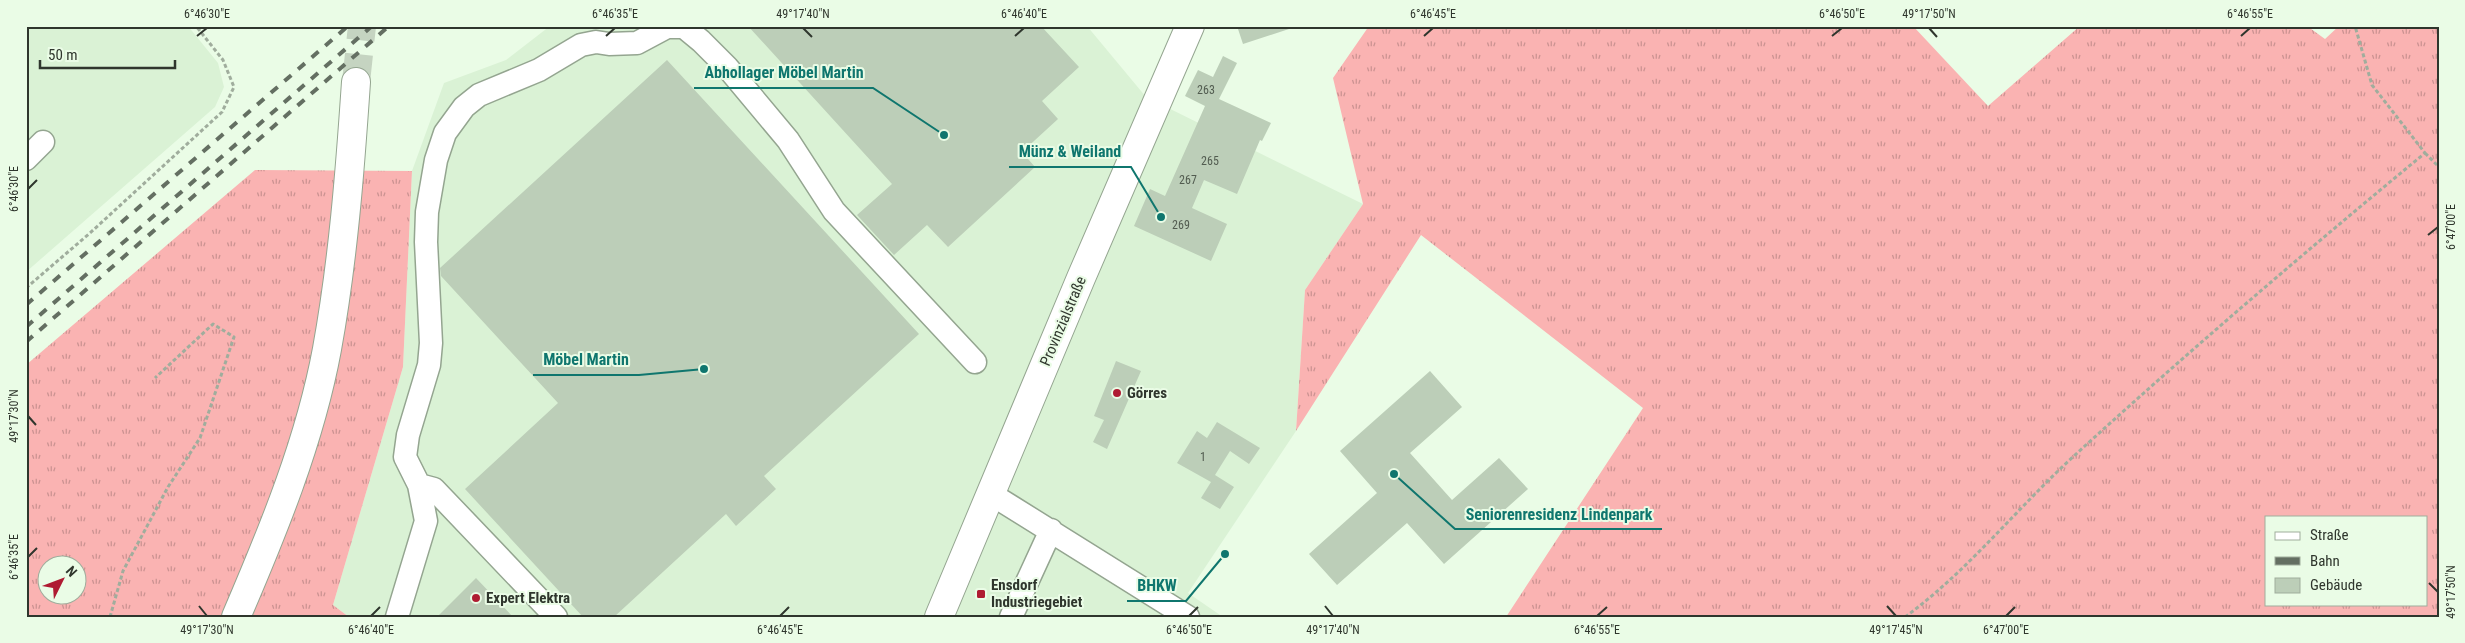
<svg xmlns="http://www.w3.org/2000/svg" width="2465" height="643" font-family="'Roboto Condensed',sans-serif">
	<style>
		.built { fill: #daf2d5 }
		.grass { fill: url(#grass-tufts); fill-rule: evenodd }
		.building { fill: #bcceb8 }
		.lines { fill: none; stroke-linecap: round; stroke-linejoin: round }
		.highway-tunnel { stroke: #c5d4c1; stroke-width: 28; stroke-dasharray: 28 14; stroke-linecap: butt }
		.minor-casing { stroke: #94a590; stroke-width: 25 }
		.major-casing { stroke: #94a590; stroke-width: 30 }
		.highway-casing { stroke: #94a590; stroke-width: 30 }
		.path { stroke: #a0ad9d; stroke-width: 3; stroke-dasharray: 4 2.5; stroke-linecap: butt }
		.minor { stroke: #fff; stroke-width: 22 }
		.major { stroke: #fff; stroke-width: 28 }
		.highway { stroke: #fff; stroke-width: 28 }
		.rail { stroke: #646f62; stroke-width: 4; stroke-dasharray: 9 9; stroke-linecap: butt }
		.ticks { fill: none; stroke: #2f362d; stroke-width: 2 }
		.poi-dot { fill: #af1b32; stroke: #eafce6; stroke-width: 2 }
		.labels { text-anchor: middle; stroke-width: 4; stroke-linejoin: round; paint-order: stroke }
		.number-label { font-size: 12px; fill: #525c50 }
		.street-label { font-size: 15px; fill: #2f362d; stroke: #eafce6 }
		.poi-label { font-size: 15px; font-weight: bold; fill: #2f362d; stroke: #eafce6; text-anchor: start }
		.leader { fill: none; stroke: #0f766e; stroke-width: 2 }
		.callout-dot { fill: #0f766e; stroke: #eafce6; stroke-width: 2 }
		.callout-label { font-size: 16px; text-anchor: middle; font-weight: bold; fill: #0f766e; stroke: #eafce6; stroke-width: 4; stroke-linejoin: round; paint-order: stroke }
		.neatline { fill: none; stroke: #2f362d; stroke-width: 2 }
		.ticks-label { font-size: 12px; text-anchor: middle; fill: #2f362d }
	</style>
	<defs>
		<pattern id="grass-tufts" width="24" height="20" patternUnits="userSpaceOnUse" patternTransform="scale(1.25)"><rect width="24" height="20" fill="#fab3b2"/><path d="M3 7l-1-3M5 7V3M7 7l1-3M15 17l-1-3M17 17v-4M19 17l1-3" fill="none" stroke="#cb9291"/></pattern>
	</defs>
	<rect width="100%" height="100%" fill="#eafce6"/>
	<path class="built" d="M26,26H188L218,63L224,87L215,107L26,272Z
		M550,26H1087L1146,97L1363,204L1305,290L1296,431L1188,593L1223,617H349L333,605L403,367L412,171L444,83L506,60Z"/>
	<path class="grass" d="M1369,26H1913L1988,106L2080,26H2307L2325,39L2339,26H2439V617H1506L1643,408L1421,235L1296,431L1305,290L1363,204L1333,78ZM2266,517H2426V604H2266Z
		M255,170L412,171L403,367L333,605L349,617H26V365ZM48,566H78V596H48Z"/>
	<path class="building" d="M748,26H1041L1079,67L1042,101L1058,119L1022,152L1035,167L948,247L927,225L894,255L857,215L892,184Z
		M1237,26H1289V29L1243,44Z
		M1223,56L1237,63L1219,99L1271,123L1262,141L1260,140L1237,194L1204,180L1192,208L1227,224L1211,261L1134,226L1150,189L1165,196L1205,106L1185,96L1198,70L1213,77Z
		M667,60L919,334L764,476L776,489L736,526L726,514L614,617H583L465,489L558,403L441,276L440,268Z
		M1116,361L1141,371L1107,449L1093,442L1104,420L1094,416Z
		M1430,371L1462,407L1410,453L1452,500L1499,458L1528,489L1444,564L1407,523L1337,585L1309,554L1377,493L1340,451Z
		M1217,422L1260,448L1249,464L1230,451L1215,475L1234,487L1220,509L1201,498L1211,482L1177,463L1197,431L1207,438Z
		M476,578L513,617H437Z"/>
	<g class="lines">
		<path class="highway-tunnel" d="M356,82L362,26"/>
		<defs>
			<path id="minor" d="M26,159L43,142
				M419,485L434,489L556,617
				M991,494L1188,617
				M397,617L426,521L419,485L405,457L408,435L429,365L431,343L426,242L427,212L436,160L445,133L464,107L479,95L539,70L581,45L596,42L609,44L637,43L667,27H684L701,41L727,67L788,140L834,211L975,362
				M1011,617L1051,530"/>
			<path id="major" d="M939,617L1081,278L1190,26"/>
			<path id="highway" d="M236,617C273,531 310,441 327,349C343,261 350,171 356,82"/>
		</defs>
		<use href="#minor" class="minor-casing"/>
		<use href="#major" class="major-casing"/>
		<use href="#highway" class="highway-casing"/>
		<path class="path" d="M2425,153L2439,167
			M26,288L90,233L222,112L234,87L223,60L196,26
			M110,617L123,571L168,487L200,438L234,337L213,324L155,378
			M1905,617C1968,571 2017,508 2075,455C2189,351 2306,251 2425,153L2372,85L2355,26"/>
		<use href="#minor" class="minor"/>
		<use href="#major" class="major"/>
		<use href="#highway" class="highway"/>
		<path class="rail" d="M26,305L348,26
			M26,327L372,26
			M26,342L389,26"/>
	</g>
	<path class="ticks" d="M803,28L812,37M1929,28L1937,37M197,36L207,28M606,36L615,28M1015,36L1024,28M1424,36L1433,28M1832,36L1842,28M2241,36L2250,28M28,189L37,180M2428,235L2438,227M28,416L36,425M28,557L37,548M2429,583L2438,592M199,606L207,616M1325,606L1333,616M1887,606L1896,616M371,616L380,607M780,616L789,607M1189,616L1198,607M1597,616L1607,607M2006,616L2015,607"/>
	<g class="poi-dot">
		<circle cx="1117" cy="393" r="5"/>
		<rect x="976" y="589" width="10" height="10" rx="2.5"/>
		<circle cx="476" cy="598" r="5"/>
	</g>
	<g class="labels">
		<g class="number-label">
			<text x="1206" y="94">263</text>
			<text x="1210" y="165">265</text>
			<text x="1188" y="184">267</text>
			<text x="1181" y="229">269</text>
			<text x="1203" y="461">1</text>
		</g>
		<g class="street-label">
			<text transform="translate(1063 321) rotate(-67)" y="5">Provinzialstraße</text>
		</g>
		<g class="poi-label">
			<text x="1127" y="398">Görres</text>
			<text x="991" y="590">Ensdorf<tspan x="991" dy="17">Industriegebiet</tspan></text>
			<text x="486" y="603">Expert Elektra</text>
		</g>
	</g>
	<path class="leader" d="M944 135L873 88H694M1161 217L1131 167H1009M704 369L639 375H533M1394 474L1455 529H1662M1225 554L1186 601H1127"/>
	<g class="callout-dot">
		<circle cx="944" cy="135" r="5"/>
		<circle cx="1161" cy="217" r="5"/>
		<circle cx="704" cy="369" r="5"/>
		<circle cx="1394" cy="474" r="5"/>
		<circle cx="1225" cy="554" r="5"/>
	</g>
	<g class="callout-label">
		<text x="784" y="78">Abhollager Möbel Martin</text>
		<text x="1070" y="157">Münz &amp; Weiland</text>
		<text x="586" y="365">Möbel Martin</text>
		<text x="1559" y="520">Seniorenresidenz Lindenpark</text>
		<text x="1157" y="591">BHKW</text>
	</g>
	<rect width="2465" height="643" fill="none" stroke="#eafce6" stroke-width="55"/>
	<rect x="2265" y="516" width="162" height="90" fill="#eafce6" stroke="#9fad9c"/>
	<rect x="2275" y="532" width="25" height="8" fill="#ffffff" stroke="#9fad9c"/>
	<text x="2310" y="540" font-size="15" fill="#2f362d">Straße</text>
	<rect x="2275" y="557" width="25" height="8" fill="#646f62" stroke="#9fad9c"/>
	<text x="2310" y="566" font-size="15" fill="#2f362d">Bahn</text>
	<rect x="2275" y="578" width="25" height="15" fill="#bcceb8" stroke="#9fad9c"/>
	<text x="2310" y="590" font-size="15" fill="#2f362d">Gebäude</text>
	<g transform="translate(62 580) rotate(48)"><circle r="24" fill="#eafce6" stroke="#9fad9c"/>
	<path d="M0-4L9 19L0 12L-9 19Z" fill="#af1b32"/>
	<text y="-8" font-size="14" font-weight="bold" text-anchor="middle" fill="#2f362d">N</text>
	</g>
	<path d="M40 60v8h135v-8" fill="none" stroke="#2f362d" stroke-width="2.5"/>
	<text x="48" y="60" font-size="15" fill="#2f362d" stroke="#eafce6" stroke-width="4" paint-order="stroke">50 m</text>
	<rect x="28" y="28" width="2410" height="588" class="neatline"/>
	<g class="ticks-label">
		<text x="207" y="18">6°46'30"E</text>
		<text x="615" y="18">6°46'35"E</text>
		<text x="803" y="18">49°17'40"N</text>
		<text x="1024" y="18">6°46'40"E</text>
		<text x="1433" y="18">6°46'45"E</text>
		<text x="1842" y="18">6°46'50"E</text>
		<text x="1929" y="18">49°17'50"N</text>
		<text x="2250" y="18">6°46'55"E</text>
		<text transform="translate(14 189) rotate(-90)" y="4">6°46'30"E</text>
		<text transform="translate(2451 227) rotate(-90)" y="4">6°47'00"E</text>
		<text transform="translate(14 416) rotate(-90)" y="4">49°17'30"N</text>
		<text transform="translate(14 557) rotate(-90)" y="4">6°46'35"E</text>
		<text transform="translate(2451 592) rotate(-90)" y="4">49°17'50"N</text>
		<text x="207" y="634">49°17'30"N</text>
		<text x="371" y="634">6°46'40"E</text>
		<text x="780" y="634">6°46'45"E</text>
		<text x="1189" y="634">6°46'50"E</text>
		<text x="1333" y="634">49°17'40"N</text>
		<text x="1597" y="634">6°46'55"E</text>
		<text x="1896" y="634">49°17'45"N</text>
		<text x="2006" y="634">6°47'00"E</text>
	</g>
</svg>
